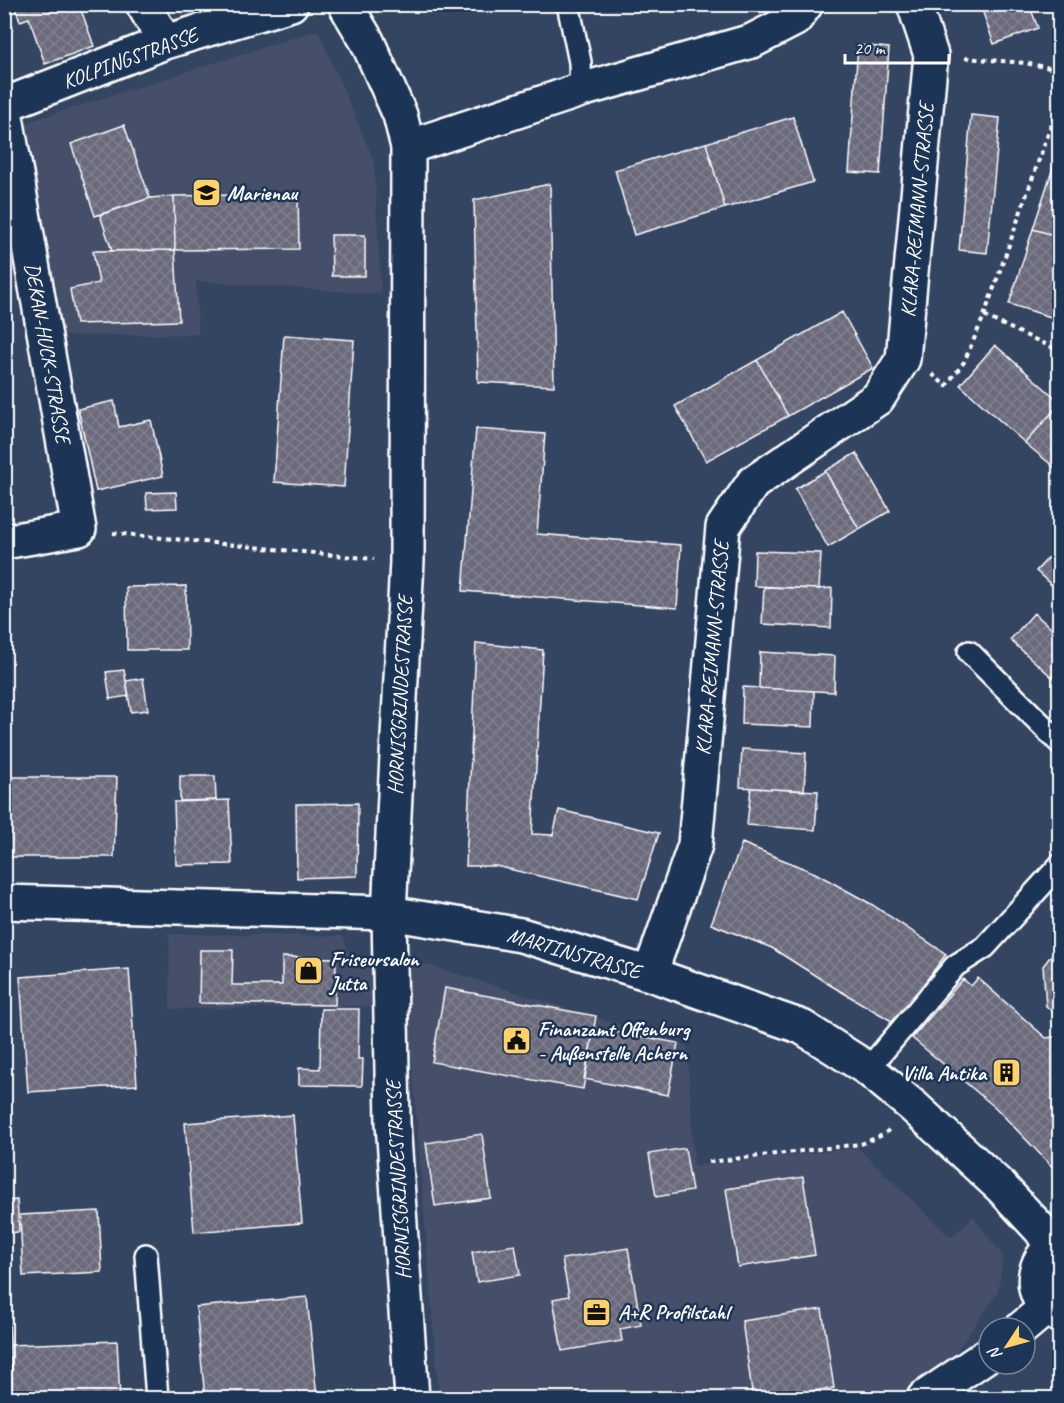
<svg xmlns="http://www.w3.org/2000/svg" width="1064" height="1403" font-family="Caveat,sans-serif">
	<style>
		.built { fill: #44506a }
		.building { fill: url(#building-cross-hatch); stroke: #fff; stroke-width: 1.5 }
		.lines { fill: none; stroke-linecap: round; stroke-linejoin: round }
		.service-casing { stroke: #fff; stroke-width: 26 }
		.minor-casing { stroke: #fff; stroke-width: 38 }
		.secondary-casing { stroke: #fff; stroke-width: 38 }
		.path { stroke: #fff; stroke-width: 4; stroke-dasharray: 4.5 4.5; stroke-linecap: butt }
		.service { stroke: #1d3557; stroke-width: 21 }
		.minor { stroke: #1d3557; stroke-width: 33 }
		.secondary { stroke: #1d3557; stroke-width: 33 }
		.labels { text-anchor: middle; stroke-width: 5; stroke-linejoin: round; paint-order: stroke }
		.street-label { font-size: 21px; fill: #fff; stroke: #1d3557 }
		.poi-label { font-size: 21px; font-weight: bold; fill: #fff; stroke: #1d3557; text-anchor: start }
	</style>
	<defs>
		<pattern id="building-cross-hatch" width="8" height="8" patternUnits="userSpaceOnUse" patternTransform="scale(1.5)"><rect width="8" height="8" fill="#6a6a7b"/><path d="M0 0l8 8M0 8l8-8" fill="none" stroke="#80808f"/></pattern>
	</defs>
	<rect width="100%" height="100%" fill="#344562"/>
	<filter id="ink" filterUnits="userSpaceOnUse"><feTurbulence type="fractalNoise" baseFrequency=".0167" numOctaves="2"/><feDisplacementMap in="SourceGraphic" scale="12" xChannelSelector="R" yChannelSelector="G"/><feConvolveMatrix kernelMatrix="1 2 1 2 8 2 1 2 1" color-interpolation-filters="sRGB"/></filter>
	<g filter="url(#ink)">
		<path class="built" d="M318,30L374,161L381,294L196,281L198,334L62,336L57,291L47,254L22,124Z
			M169,934L343,936L351,959L412,960L687,1046L694,1166L858,1148L951,1238L973,1217L1003,1256L998,1292L939,1376L950,1398H439L408,1012L362,1006L170,1009Z"/>
		<path class="building" d="M14,4H79L94,46L45,64L29,18L20,21Z
			M980,4H1029L1038,28L994,44Z
			M858,45L889,48L880,174L849,172Z
			M971,115L1000,118L987,253L959,250Z
			M793,117L813,182L725,208L706,143Z
			M124,125L150,198L95,216L71,144Z
			M706,143L725,208L634,235L615,170Z
			M1057,155L1060,156V237L1033,229Z
			M550,184L554,386L478,382L474,200Z
			M298,194L299,249L175,250L174,196Z
			M174,196L175,250L112,251L100,215L150,198Z
			M1033,229L1060,237V310L1057,319L1009,304Z
			M331,235H365V276H332Z
			M175,250L179,321L76,324L70,289L99,283L93,251Z
			M842,312L873,368L788,416L757,360Z
			M284,335L354,340L344,487L274,482Z
			M995,345L1060,402V404L1025,443L960,385Z
			M757,360L788,416L706,461L675,406Z
			M114,401L119,427L151,420L163,476L96,491L78,409Z
			M1060,404V472L1025,443Z
			M476,429L545,434L537,534L681,545L677,608L463,591Z
			M856,453L890,511L859,529L825,471Z
			M825,471L859,529L828,547L795,489Z
			M176,492L177,508L147,509L146,493Z
			M1060,545V593L1036,571Z
			M755,551L821,553L819,589L754,586Z
			M186,586L187,650H127L126,587Z
			M764,587L819,589L832,588L831,628L762,624Z
			M1034,613L1060,636V684L1010,640Z
			M476,643L543,650L532,834L553,835L559,810L659,833L638,899L496,866H466Z
			M760,652L835,656L834,692L759,688Z
			M124,670L129,696L110,699L106,672Z
			M143,678L148,710L131,712L126,681Z
			M743,687L814,691L813,727L742,724Z
			M742,749L806,753L804,791L740,787Z
			M180,776H215L216,800L180,801Z
			M4,777H117L114,857H4Z
			M751,788L818,791L815,830L747,825Z
			M229,800L232,864L176,865L174,802Z
			M358,803L357,876L297,878L296,804Z
			M742,843L815,873L871,904L946,954L895,1023L830,985L772,948L711,924Z
			M1060,944V1016L1046,1006L1043,966Z
			M200,950H233L232,985H282V957L336,958L335,1005L199,1003Z
			M129,969L137,1085L28,1092L20,977Z
			M978,978L1046,1038L1060,1036V1175L996,1108L912,1038L963,979L971,986Z
			M445,988L596,1016L583,1089L432,1062Z
			M321,1009H359L358,1059H363L362,1086L299,1085V1068L320,1069Z
			M594,1028L678,1043L668,1095L584,1079Z
			M293,1115L302,1223L194,1232L185,1123Z
			M482,1134L491,1198L435,1206L426,1143Z
			M685,1148L692,1191L656,1197L649,1154Z
			M803,1177L815,1255L738,1267L726,1189Z
			M17,1200L19,1232L4,1233V1201Z
			M99,1211L102,1272L23,1276L20,1215Z
			M515,1245L520,1275L477,1282L472,1252Z
			M628,1248L641,1325L620,1329L622,1341L562,1351L553,1299L569,1296L562,1259Z
			M4,1283H7L12,1378H4Z
			M307,1297L317,1398H205L196,1307Z
			M822,1309L834,1388L761,1398H753L742,1321Z
			M117,1341L120,1398H13L10,1345Z"/>
		<g class="lines">
			<defs>
				<path id="service" d="M568,4L580,62L581,90
					M969,652L1060,743
					M868,1069L955,966L985,947L1060,865
					M146,1255L157,1398"/>
				<path id="minor" d="M143,4L165,42
					M4,105L165,42L291,4
					M4,106L79,529L4,542
					M408,147L581,90L752,41L795,19L806,4
					M4,902L389,913L521,935L650,974L802,1027L868,1069L914,1107L1001,1187L1041,1230L1051,1246
					M650,974L695,845L723,527L753,483L878,398L903,359L931,55L914,4"/>
				<path id="secondary" d="M345,4L367,41L400,115L408,147L407,561L389,913L393,1123L412,1398
					M1060,1242C1035,1254 1026,1288 1047,1308C1051,1311 1056,1313 1060,1316
					M1022,1328L1047,1307
					M924,1398L989,1354"/>
			</defs>
			<use href="#service" class="service-casing"/>
			<use href="#minor" class="minor-casing"/>
			<use href="#secondary" class="secondary-casing"/>
			<path class="path" d="M965,58L1025,63L1060,70
				M984,316L1060,100
				M932,374L946,386L964,362L984,316L1060,351
				M113,533L374,559
				M709,1162L861,1144L883,1135L890,1129
				M520,1397L521,1398"/>
			<use href="#service" class="service"/>
			<use href="#minor" class="minor"/>
			<use href="#secondary" class="secondary"/>
		</g>
	</g>
	<defs>
		<symbol id="school-square" viewBox="-11 -11 22 22"><rect x="-9" y="-9" width="18" height="18" rx="4" fill="#ffd166" stroke="#1d3557"/><path d="M0-5L7-2L0 1L-7-2ZM-4 1L0 2.5L4 1V4Q0 6-4 4Z" fill="#111"/></symbol>
		<symbol id="shop-square" viewBox="-11 -11 22 22"><rect x="-9" y="-9" width="18" height="18" rx="4" fill="#ffd166" stroke="#1d3557"/><path d="M-5-2.5h2.3a2.7 3.5 0 0 1 5.4 0H5L5.5 6h-11ZM-1.5-2.5h3a1.5 2.3 0 0 0-3 0Z" fill="#111"/></symbol>
		<symbol id="civic-square" viewBox="-11 -11 22 22"><rect x="-9" y="-9" width="18" height="18" rx="4" fill="#ffd166" stroke="#1d3557"/><path d="M-.6-6.5H3V-4.5H.6V-3L4-1V1h2V6H-6V1h2V-1L-.6-3ZM-1.2 2.5V6h2.4V2.5Z" fill="#111"/></symbol>
		<symbol id="building-square" viewBox="-11 -11 22 22"><rect x="-9" y="-9" width="18" height="18" rx="4" fill="#ffd166" stroke="#1d3557"/><path d="M-4-6H4V6H1V3H-1V6H-4ZM-2.5-4.3h1.7v1.8h-1.7ZM.8-4.3h1.7v1.8H.8ZM-2.5-1h1.7V.8h-1.7ZM.8-1h1.7V.8H.8Z" fill="#111"/></symbol>
		<symbol id="office-square" viewBox="-11 -11 22 22"><rect x="-9" y="-9" width="18" height="18" rx="4" fill="#ffd166" stroke="#1d3557"/><path d="M-6-3h4V-5.5h4V-3h4V5H-6ZM-1-4.5V-3h2v-1.5ZM-6 0V1H6V0Z" fill="#111"/></symbol>
	</defs>
	<g fill-rule="evenodd">
		<use href="#school-square" x="190" y="176" width="33" height="33"/>
		<use href="#shop-square" x="292" y="954" width="33" height="33"/>
		<use href="#civic-square" x="500" y="1024" width="33" height="33"/>
		<use href="#building-square" x="990" y="1056" width="33" height="33"/>
		<use href="#office-square" x="580" y="1296" width="33" height="33"/>
	</g>
	<g class="labels">
		<g class="street-label">
			<text transform="translate(130 58) rotate(-20)" y="7">KOLPINGSTRASSE</text>
			<text transform="translate(917 210) rotate(-85)" y="7">KLARA-REIMANN-STRASSE</text>
			<text transform="translate(48 353) rotate(80)" y="7">DEKAN-HUCK-STRASSE</text>
			<text transform="translate(712 648) rotate(-85)" y="7">KLARA-REIMANN-STRASSE</text>
			<text transform="translate(400 695) rotate(-87)" y="7">HORNISGRINDESTRASSE</text>
			<text transform="translate(574 953) rotate(16)" y="7">MARTINSTRASSE</text>
			<text transform="translate(398 1180) rotate(-93)" y="7">HORNISGRINDESTRASSE</text>
		</g>
		<g class="poi-label">
			<text x="227" y="200">Marienau</text>
			<text x="330" y="966">Friseursalon<tspan x="330" dy="24">Jutta</tspan></text>
			<text x="538" y="1036">Finanzamt Offenburg<tspan x="538" dy="24">- Außenstelle Achern</tspan></text>
			<text x="986" y="1080" text-anchor="end">Villa Antika</text>
			<text x="618" y="1319">A+R Profilstahl</text>
		</g>
	</g>
	<rect width="1064" height="1403" fill="none" stroke="#1d3557" stroke-width="24"/>
	<rect x="12" y="12" width="1040" height="1379" fill="none" stroke="#fff" stroke-width="2" filter="url(#ink)"/>
	<g transform="translate(1007 1346) rotate(234)"><circle r="28" fill="#1d3557" stroke="#77869a" stroke-width="1.5"/>
	<path d="M0-4.5L10 22L0 15L-10 22Z" fill="#ffd166"/>
	<text y="-9" font-size="16" font-weight="bold" text-anchor="middle" fill="#ffffff">N</text>
	</g>
	<path d="M845 54v9h104v-9" fill="none" stroke="#ffffff" stroke-width="3"/>
	<text x="854" y="54" font-size="18" fill="#ffffff" stroke="#1d3557" stroke-width="4.5" paint-order="stroke">20 m</text>
</svg>
